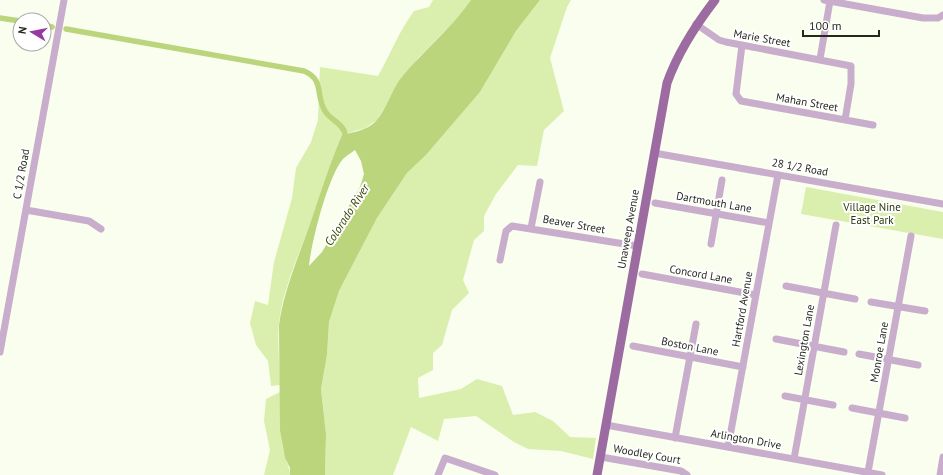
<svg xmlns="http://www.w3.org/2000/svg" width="943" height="475" font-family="'PT Sans',sans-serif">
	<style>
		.green { fill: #daefae }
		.water { fill: #bbd57d; fill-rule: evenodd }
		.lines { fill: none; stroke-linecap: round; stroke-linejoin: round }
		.canal { stroke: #bbd57d; stroke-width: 5.5 }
		.minor { stroke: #c9adcc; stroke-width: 7 }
		.major { stroke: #9c6ba2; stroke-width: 9 }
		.labels { text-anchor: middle; stroke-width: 4; stroke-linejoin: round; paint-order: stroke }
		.street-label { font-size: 11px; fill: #25281f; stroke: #fff }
		.park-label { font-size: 11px; fill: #28320d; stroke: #fff }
		.water-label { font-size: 12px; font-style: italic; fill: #354300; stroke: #fff }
	</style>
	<rect width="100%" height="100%" fill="#f9feee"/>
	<path class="green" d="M433,0H471L459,17L418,58L377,120L365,128L342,135C330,163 322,193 311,221C299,255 283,288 279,323C277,343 280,365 280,385L271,386L268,361L256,345L250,323L255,301L268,305L274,262L292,198L296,168L311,142L318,120L320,67L378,76C390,55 399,31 414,11L429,7Z
		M540,0H571L567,7L550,58L564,111L544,130L537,166L518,165L496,194L484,216V231L474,240L463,280L469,293L452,310L442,345L433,353V370L418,378L419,398L461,389L477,379L502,386L513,415L535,412L553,421L570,437L596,438L593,459L561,451L528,449L514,442L476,416L444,419L438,441L411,427L393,475H325L326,434L321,389L327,355L329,322L339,291L377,218L407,173L426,155L480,92L516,31Z
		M806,187L943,212V239L801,214Z
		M280,392C280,411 280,439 285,457C287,464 290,468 290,475H264L270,450L264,421L266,399Z"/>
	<path class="water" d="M471,0H540L516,31L480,92L426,155L407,173L377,218L339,291L329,322L327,355L321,389L326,434L325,475H290V468L285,458L280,430L279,325C284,289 299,256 311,221C321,192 330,163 342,135C354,132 368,130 376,121C387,109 391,91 401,78C423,51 451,29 471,0ZM355,150L361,161L364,174L360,187L322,252L309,266C311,243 328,176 343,159C346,156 351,153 355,150Z"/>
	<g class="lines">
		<path class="canal" d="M0,18L20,21
			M44,25L52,27
			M66,29L304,71C325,80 315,95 325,111C330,120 343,123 345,134"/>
		<path class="minor" d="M824,0L923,18H938L943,15
			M696,24L719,40L726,42L851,66V84L845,120
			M742,45L736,94L741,101L873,125
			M820,59L830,1
			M654,153L943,204
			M655,203L769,223
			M26,210L89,221L101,229
			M531,228L540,182
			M711,244L722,180
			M500,260L506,231L512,226L637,246
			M642,274L756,295
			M786,286L855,299
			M871,302L925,311
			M776,339L844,352
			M633,346L743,367
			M0,352L64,0
			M859,354L918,365
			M785,396L833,405
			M852,408L905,418
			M606,425L882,475
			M675,438L696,324
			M728,447L778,175
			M601,457L681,471L687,475
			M794,459L836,225
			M868,472L911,236
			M438,475L445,458L495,475
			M940,475L943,457"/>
		<path class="major" d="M597,475L667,83C678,52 695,26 715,0"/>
	</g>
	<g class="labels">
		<g class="street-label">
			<text transform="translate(762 38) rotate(10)" y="4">Marie Street</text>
			<text transform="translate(807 102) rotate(10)" y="4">Mahan Street</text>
			<text transform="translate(800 167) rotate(10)" y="4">28 1/2 Road</text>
			<text transform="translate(21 174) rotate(-80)" y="4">C 1/2 Road</text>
			<text transform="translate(714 202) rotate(10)" y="4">Dartmouth Lane</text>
			<text transform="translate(574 224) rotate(10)" y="4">Beaver Street</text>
			<text transform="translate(628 229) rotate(-80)" y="4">Unaweep Avenue</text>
			<text transform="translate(701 274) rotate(10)" y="4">Concord Lane</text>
			<text transform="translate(742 309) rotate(-80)" y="4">Hartford Avenue</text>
			<text transform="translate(804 340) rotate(-80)" y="4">Lexington Lane</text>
			<text transform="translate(690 346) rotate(11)" y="4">Boston Lane</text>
			<text transform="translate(879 352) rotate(-80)" y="4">Monroe Lane</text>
			<text transform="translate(746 439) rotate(10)" y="4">Arlington Drive</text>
			<text transform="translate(647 454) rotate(10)" y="4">Woodley Court</text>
		</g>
		<g class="park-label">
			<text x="872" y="211">Village Nine<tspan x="872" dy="13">East Park</tspan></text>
		</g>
		<g class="water-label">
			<text transform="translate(347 215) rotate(-57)" y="4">Colorado River</text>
		</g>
	</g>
	<g transform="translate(32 32) rotate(280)"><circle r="19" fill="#ffffff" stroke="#a8a9a5"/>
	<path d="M0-3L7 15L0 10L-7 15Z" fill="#9639a3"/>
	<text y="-6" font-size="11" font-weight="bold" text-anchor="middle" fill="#25281f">N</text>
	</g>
	<path d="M803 30v6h76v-6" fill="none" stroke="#25281f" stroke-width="2"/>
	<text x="809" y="30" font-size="12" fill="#25281f" stroke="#ffffff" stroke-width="3" paint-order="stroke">100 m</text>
</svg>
